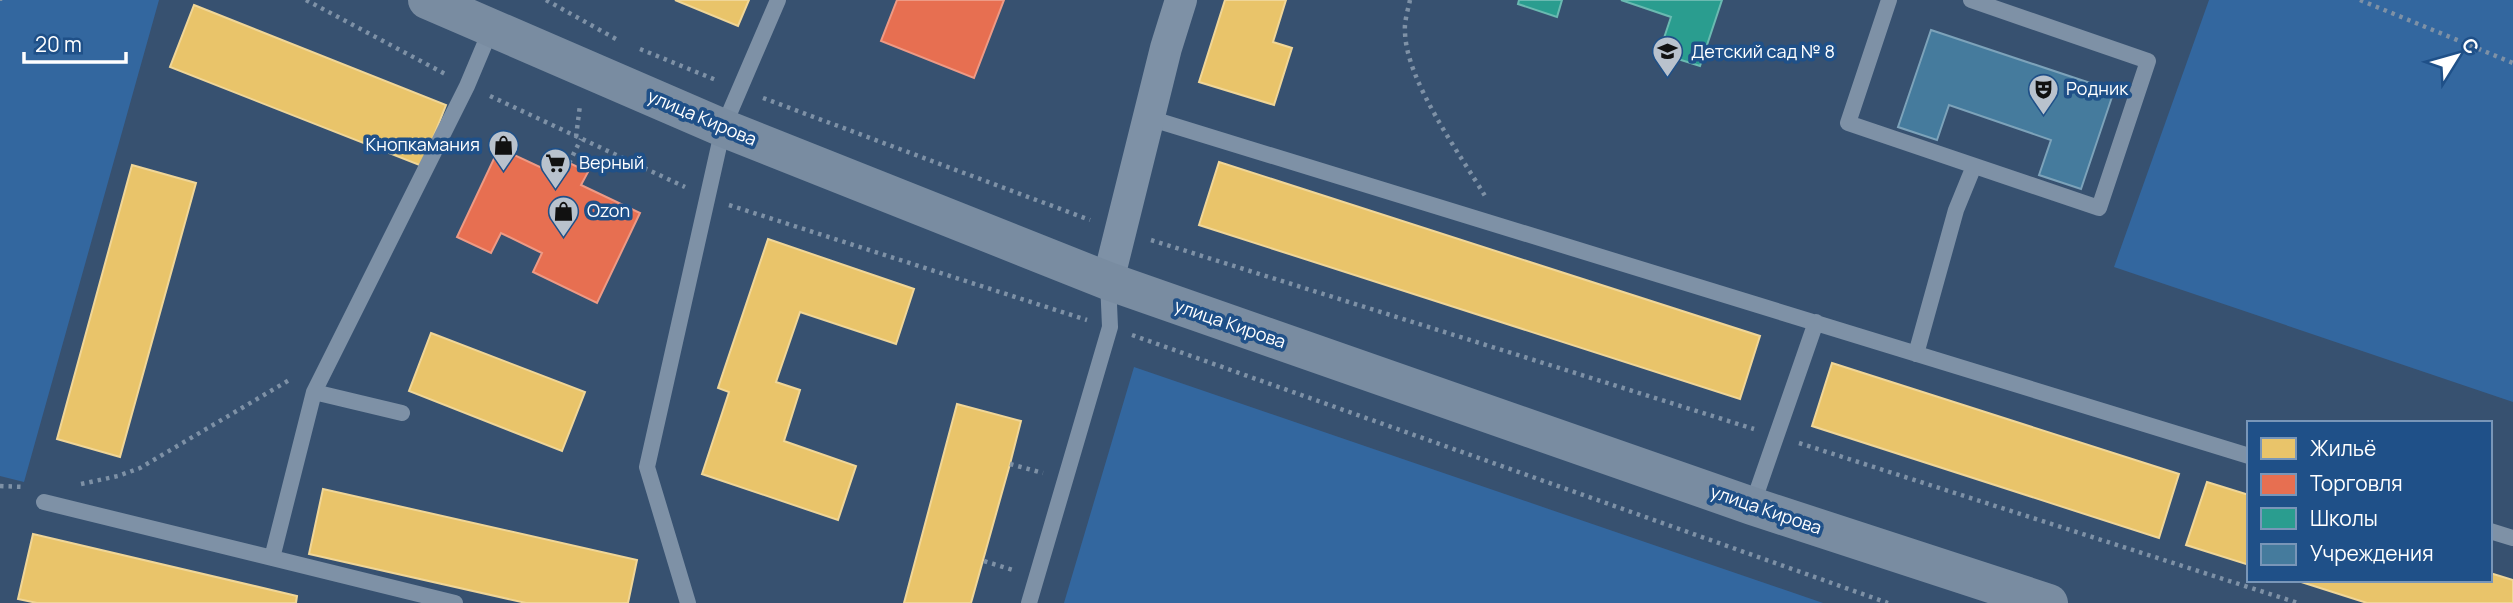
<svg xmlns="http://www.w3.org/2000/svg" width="2513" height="603" font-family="Manrope,sans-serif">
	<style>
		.green { fill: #33679f }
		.homes { fill: #e9c46a; stroke: #f0d697; stroke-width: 2 }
		.shops { fill: #e76f51; stroke: #ee9a85; stroke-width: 2 }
		.schools { fill: #2a9d8f; stroke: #6abab1; stroke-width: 2 }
		.public { fill: #457b9d; stroke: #7da3ba; stroke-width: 2 }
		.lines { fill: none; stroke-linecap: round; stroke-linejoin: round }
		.path { stroke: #7e91a6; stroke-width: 4.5; stroke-dasharray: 3.5 5; stroke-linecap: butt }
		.lane { stroke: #7e91a6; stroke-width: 16 }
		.street { stroke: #7e91a6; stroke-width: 32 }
		.secondary { stroke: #798ca1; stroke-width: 38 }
		.labels { text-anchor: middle; stroke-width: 7; stroke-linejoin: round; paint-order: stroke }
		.poi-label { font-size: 18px; fill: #fff; stroke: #1f5088; text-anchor: start }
		.street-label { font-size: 18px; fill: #fff; stroke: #1f5088 }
	</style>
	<rect width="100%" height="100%" fill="#375170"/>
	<path class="green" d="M0,0H159L24,482L0,476Z
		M2209,0H2513V402L2114,267Z
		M1134,367L1823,603H1064Z"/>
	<path class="homes" d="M675,0H749L738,26Z
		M1225,0H1286L1273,42L1292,48L1274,105L1199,82Z
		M194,5L446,105L422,166L170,67Z
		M1219,162L1760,336L1740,399L1199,225Z
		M132,165L196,183L120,457L57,439Z
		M768,239L914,289L896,344L800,312L776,382L800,390L784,441L856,466L838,520L702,474L729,392L718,388Z
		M431,333L585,392L562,451L409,391Z
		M1832,363L2179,474L2159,538L1812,426Z
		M957,404L1021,421L1010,464L971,603H904Z
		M2207,482L2249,495V565L2186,545Z
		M323,489L637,560L628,603H526L309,554Z
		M33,534L297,596L296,603H37L18,599Z
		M2490,573L2513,580V603H2367L2295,580H2490Z"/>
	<path class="shops" d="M897,0H1004L974,78L881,41Z
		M499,148L544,169L551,154L588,172L581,185L640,213L597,303L533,272L542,253L501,233L491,253L457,237Z"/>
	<path class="schools" d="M1519,0H1562L1557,17L1518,4Z
		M1621,0H1722L1700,66L1659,53L1671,17Z"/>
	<path class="public" d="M1931,30L2114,91L2081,189L2039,175L2051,140L1949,105L1937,140L1898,127Z"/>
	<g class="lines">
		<path class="path" d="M306,0L447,75
			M546,0L616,39
			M1410,0C1408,10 1404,22 1405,32C1406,81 1460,154 1485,196
			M2360,0L2513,63
			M0,1V0
			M640,49L716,80
			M490,96L685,187
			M763,98L1090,220
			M576,137L580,105
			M569,163L581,139
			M729,205L1087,320
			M1151,240L1754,429
			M1132,335L1888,603
			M1799,443L2298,603
			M1010,464L1043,473
			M81,484L118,476L140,468L291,379
			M0,486L24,487
			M984,561L1013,570"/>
		<path class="lane" d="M1889,0L1848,123L2099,208L2148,61L1971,0
			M1149,118L2249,456
			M1916,354L1956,210L1974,166
			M314,392L402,413
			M44,502L455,603
			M1752,506L1816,322
			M2490,531L2513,538
			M272,558L314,392L467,86L491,29
			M688,603L647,467L723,128L778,0
			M1029,603L1110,327L1108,281"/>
		<path class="street" d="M1108,281L1166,48L1181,0"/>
		<path class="secondary" d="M427,0L723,128L1108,281L1752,506L2049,603"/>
	</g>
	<defs>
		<symbol id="school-pin" viewBox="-11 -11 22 30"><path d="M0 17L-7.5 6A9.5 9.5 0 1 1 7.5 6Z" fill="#b9c2cd" stroke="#1f5088"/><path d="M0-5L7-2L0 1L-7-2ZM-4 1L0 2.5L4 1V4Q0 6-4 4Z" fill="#111"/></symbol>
		<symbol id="theatre-pin" viewBox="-11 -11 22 30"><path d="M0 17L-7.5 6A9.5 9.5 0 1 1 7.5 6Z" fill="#b9c2cd" stroke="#1f5088"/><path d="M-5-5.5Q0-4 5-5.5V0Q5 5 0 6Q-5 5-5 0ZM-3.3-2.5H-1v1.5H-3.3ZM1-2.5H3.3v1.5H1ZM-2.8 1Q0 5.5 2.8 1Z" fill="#111"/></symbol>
		<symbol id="shop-pin" viewBox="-11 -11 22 30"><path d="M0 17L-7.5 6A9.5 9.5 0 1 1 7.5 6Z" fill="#b9c2cd" stroke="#1f5088"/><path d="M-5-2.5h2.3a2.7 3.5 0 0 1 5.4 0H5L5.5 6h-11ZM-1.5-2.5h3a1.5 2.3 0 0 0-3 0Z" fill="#111"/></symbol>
		<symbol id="supermarket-pin" viewBox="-11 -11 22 30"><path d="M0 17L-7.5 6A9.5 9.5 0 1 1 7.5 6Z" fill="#b9c2cd" stroke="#1f5088"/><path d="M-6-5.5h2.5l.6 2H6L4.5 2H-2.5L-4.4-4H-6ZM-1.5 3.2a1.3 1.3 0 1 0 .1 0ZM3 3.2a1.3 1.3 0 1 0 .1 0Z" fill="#111"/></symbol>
	</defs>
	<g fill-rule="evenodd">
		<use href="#school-pin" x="1650" y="34" width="35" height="47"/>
		<use href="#theatre-pin" x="2026" y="72" width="35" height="47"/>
		<use href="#shop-pin" x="486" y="128" width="35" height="47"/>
		<use href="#supermarket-pin" x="538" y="146" width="35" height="47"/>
		<use href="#shop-pin" x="546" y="194" width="35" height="47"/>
	</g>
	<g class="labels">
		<g class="poi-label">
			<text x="1691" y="58">Детский сад № 8</text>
			<text x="2066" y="95">Родник</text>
			<text x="480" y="151" text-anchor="end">Кнопкамания</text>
			<text x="579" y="169">Верный</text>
			<text x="587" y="217">Ozon</text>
		</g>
		<g class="street-label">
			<text transform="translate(702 118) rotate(23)" y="6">улица Кирова</text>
			<text transform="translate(1230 324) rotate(19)" y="6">улица Кирова</text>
			<text transform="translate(1766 510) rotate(19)" y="6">улица Кирова</text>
		</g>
	</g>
	<rect x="2247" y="421" width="245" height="161" fill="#1f5088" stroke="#7996b8" stroke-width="2"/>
	<rect x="2261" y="438" width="35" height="21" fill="#e9c46a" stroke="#7996b8" stroke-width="2"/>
	<text x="2310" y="456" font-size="21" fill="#ffffff">Жильё</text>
	<rect x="2261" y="474" width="35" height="21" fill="#e76f51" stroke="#7996b8" stroke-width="2"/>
	<text x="2310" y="491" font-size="21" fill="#ffffff">Торговля</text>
	<rect x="2261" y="508" width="35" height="21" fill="#2a9d8f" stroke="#7996b8" stroke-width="2"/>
	<text x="2310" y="526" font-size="21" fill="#ffffff">Школы</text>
	<rect x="2261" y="544" width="35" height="21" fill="#457b9d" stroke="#7996b8" stroke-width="2"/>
	<text x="2310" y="561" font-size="21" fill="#ffffff">Учреждения</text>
	<g transform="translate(2457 56) rotate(53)" stroke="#1f5088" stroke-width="5" paint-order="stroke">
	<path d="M0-5L12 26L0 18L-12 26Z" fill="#ffffff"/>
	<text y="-10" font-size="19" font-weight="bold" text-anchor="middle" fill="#ffffff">С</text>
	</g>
	<path d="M24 52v10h102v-10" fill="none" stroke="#ffffff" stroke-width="3.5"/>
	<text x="35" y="52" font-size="21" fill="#ffffff" stroke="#1f5088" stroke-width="5" paint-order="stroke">20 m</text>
</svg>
